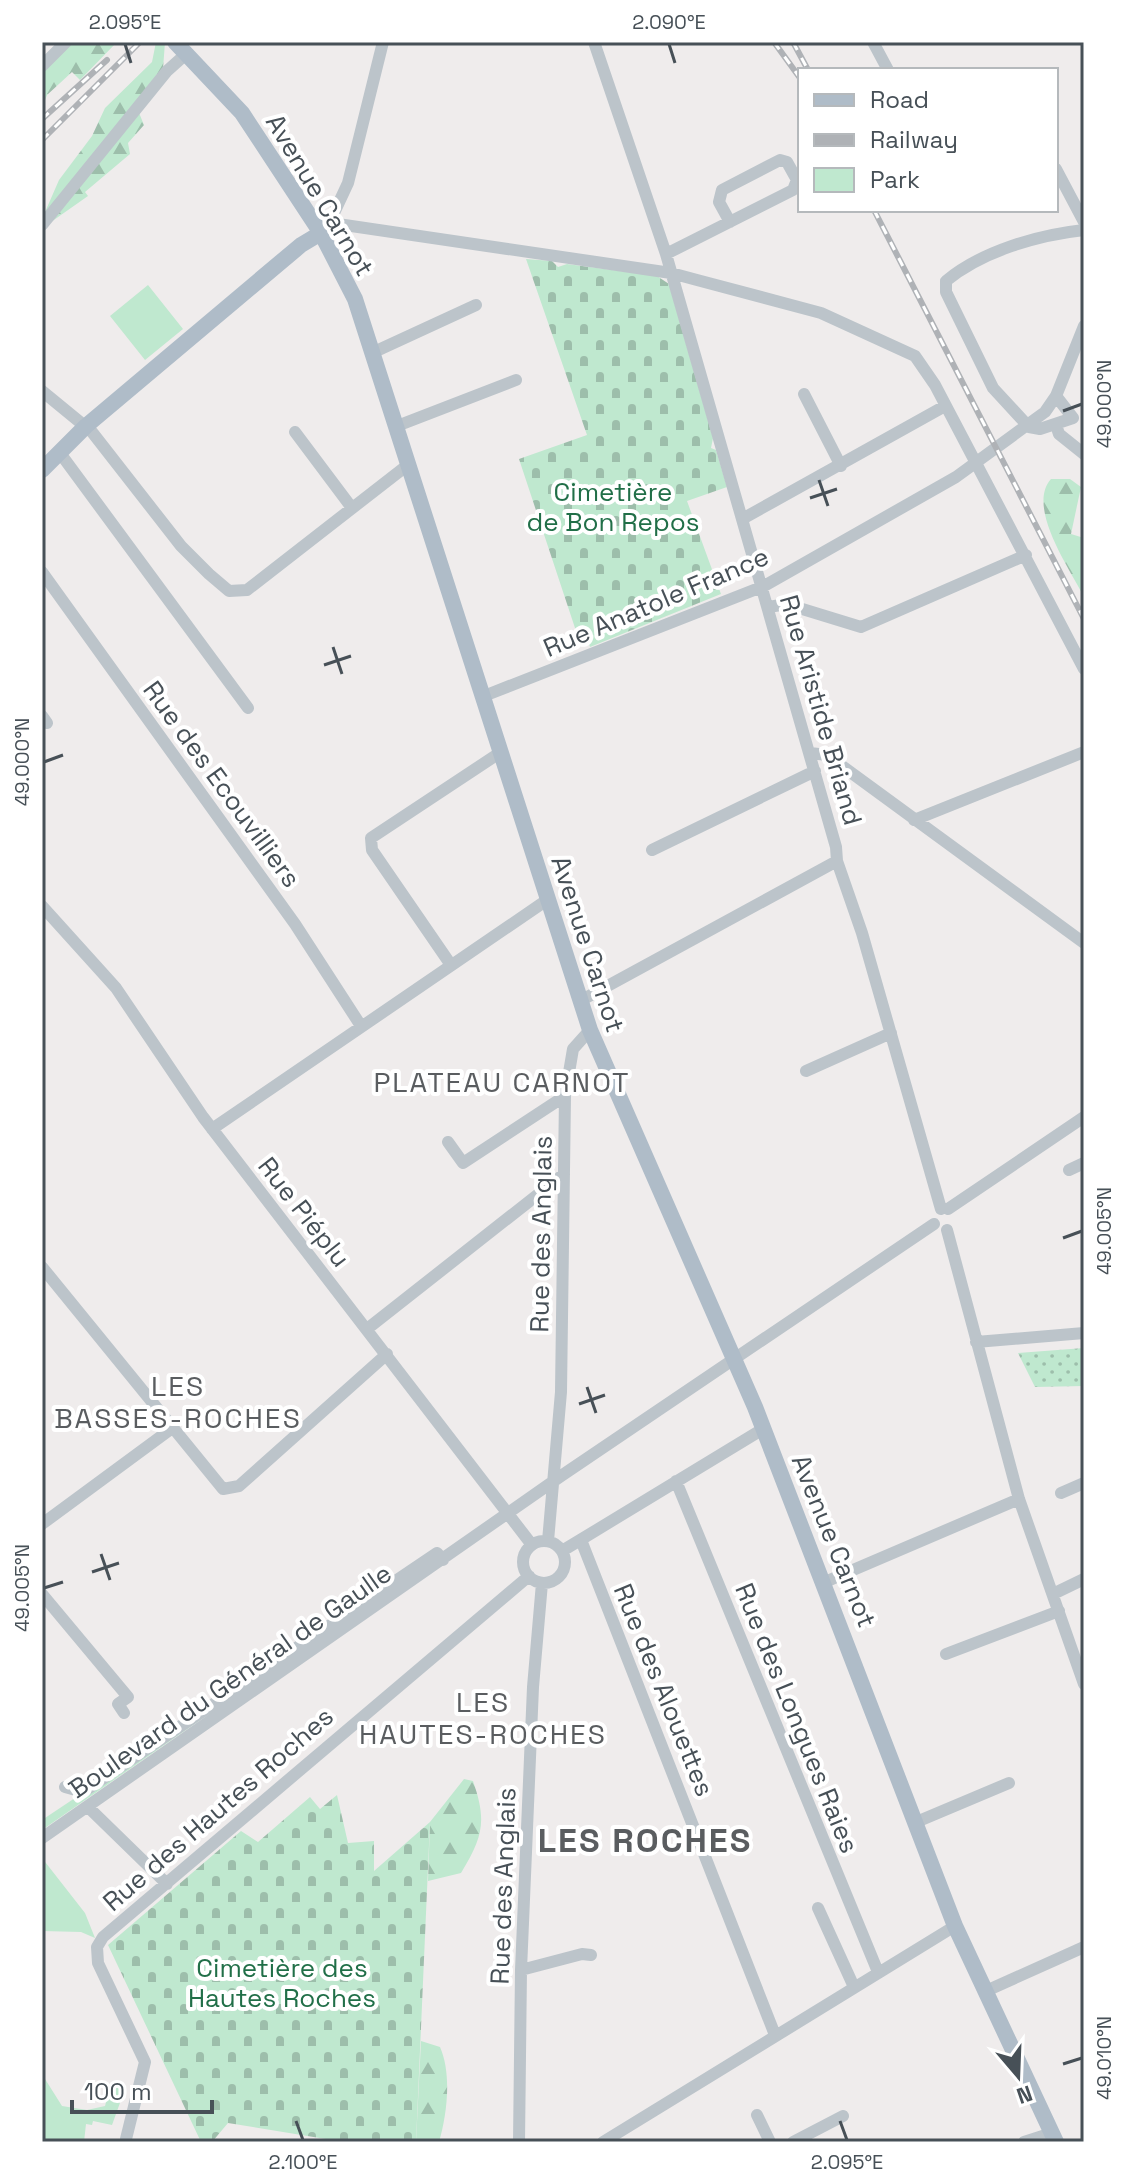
<svg xmlns="http://www.w3.org/2000/svg" width="1126" height="2184" font-family="'Space Grotesk',sans-serif">
	<style>
		.green { fill: #bfe8cf }
		.forest { fill: url(#forest-firs) }
		.cemetery { fill: url(#cemetery-stones) }
		.park { fill: url(#park-dots) }
		.lines { fill: none; stroke-linecap: round; stroke-linejoin: round }
		.minor { stroke: #bcc4ca; stroke-width: 12 }
		.major { stroke: #afbcc8; stroke-width: 16 }
		.rail-casing { stroke: #afb2b6; stroke-width: 6 }
		.rail { stroke: #fff; stroke-width: 3; stroke-dasharray: 9; stroke-linecap: butt }
		.ticks { fill: none; stroke: #475057; stroke-width: 3 }
		.labels { text-anchor: middle; stroke-width: 8; stroke-linejoin: round; paint-order: stroke }
		.street-label { font-size: 26px; fill: #475057; stroke: #fff }
		.park-label { font-size: 26px; fill: #216f48; stroke: #fff }
		.neighbourhood-label { font-size: 28px; letter-spacing: 2px; fill: #5a5d60; stroke: #fff }
		.district-label { font-size: 34px; font-weight: bold; letter-spacing: 2px; fill: #5a5d60; stroke: #fff }
		.neatline { fill: none; stroke: #475057; stroke-width: 3 }
		.ticks-label { font-size: 20px; text-anchor: middle; fill: #475057 }
	</style>
	<defs>
		<pattern id="forest-firs" width="22" height="20" patternUnits="userSpaceOnUse" patternTransform="scale(2)"><rect width="22" height="20" fill="#bfe8cf"/><path d="M5 1l3.5 6h-7zM16 11l3.5 6h-7z" fill="#9dbeab"/></pattern>
		<pattern id="cemetery-stones" width="16" height="16" patternUnits="userSpaceOnUse" patternTransform="scale(2)"><rect width="16" height="16" fill="#bfe8cf"/><path d="M2 7V4a2 2 0 0 1 4 0v3zM10 15v-3a2 2 0 0 1 4 0v3z" fill="#9dbeab"/></pattern>
		<pattern id="park-dots" width="8" height="8" patternUnits="userSpaceOnUse" patternTransform="scale(2)"><rect width="8" height="8" fill="#bfe8cf"/><path d="M2 2h.1M6 6h.1" fill="none" stroke="#9dbeab" stroke-width="1.8" stroke-linecap="round"/></pattern>
	</defs>
	<rect width="100%" height="100%" fill="#efecec"/>
	<path class="green" d="M148,285L183,329L145,360L110,316Z
		M243,1686L245,1689L42,1830V1820Z
		M42,1858L85,1913L95,1938L81,1932L42,1931Z
		M45,2079L62,2106L87,2110L105,2106L110,2087L125,2089L112,2125L93,2121L92,2125L86,2124L84,2142H42V2080Z"/>
	<path class="forest" d="M74,42H117L80,80L72,72L47,95L42,108V70Z
		M156,42H165L163,69L135,103L144,125L128,143L130,154L85,192L88,196L51,222L42,219L59,180L92,136L105,108L152,62Z
		M1051,479H1070L1081,487L1071,534L1084,538V597C1070,569 1026,507 1051,479Z
		M464,1779L473,1781C487,1821 483,1837 461,1873L428,1881L430,1822Z
		M421,2041L440,2047C452,2074 447,2115 439,2142H416Z"/>
	<path class="cemetery" d="M526,259L552,261L558,267L567,264L657,276L669,284L713,438L711,448L716,450L727,487L687,501L721,594L590,647L585,632L577,634L519,459L587,435Z
		M337,1795L348,1843L374,1841V1871L430,1822L416,2142H344L228,2123L212,2142H201L108,1945L241,1831L258,1842L310,1797L320,1809Z"/>
	<path class="park" d="M1084,1348V1386L1035,1387L1018,1353Z"/>
	<g class="lines">
		<path class="minor" d="M594,42L666,254L836,847L837,861L862,933L941,1209
			M873,42L888,70
			M42,66L66,42
			M1056,169L1084,222
			M331,223L671,273L697,280L821,313L915,356L935,385L1084,669
			M42,225L167,71L186,54
			M327,228L348,183L383,42
			M666,254L793,190L797,180L787,162L780,160L722,190L719,202L730,222
			M374,352L476,305
			M42,391L92,432L181,546L209,574L229,591L247,590L409,464
			M804,394L841,466
			M1056,425L1059,434L1084,454
			M397,426L516,380
			M1029,427L993,388L946,292V281C982,251 1038,235 1084,230
			M1029,427L1040,429L1073,418L1056,396
			M295,432L352,508
			M60,453L248,708
			M744,518L945,406
			M42,572L295,924L361,1026
			M769,607L786,604L861,627L1026,555
			M484,696L764,586L956,477L1045,412L1056,396L1084,326
			M42,716L47,723
			M810,753L827,755L1084,943
			M914,820L1084,752
			M652,850L815,771
			M42,906L116,988L203,1117L532,1545
			M451,965L372,850L371,838L501,752
			M580,1001L837,861
			M806,1071L891,1033
			M212,1129L547,900
			M448,1142L463,1163L565,1096
			M1069,1170L1084,1163
			M948,1209L1084,1117
			M947,1230L1019,1499L1084,1684
			M42,1267L223,1489L239,1486L387,1354
			M367,1329L564,1174
			M976,1342L1084,1333
			M676,1481L878,1972
			M1061,1493L1084,1483
			M42,1524L171,1429
			M581,1540L775,2035
			M523 1562a21 21 0 1 1 42 0a21 21 0 1 1-42 0Z
			M548,1541L561,1392L565,1096L573,1049L590,1030
			M562,1551L763,1429
			M825,1582L1019,1499
			M42,1594L128,1697L118,1704L124,1713
			M1053,1594L1084,1579
			M946,1654L1059,1611
			M65,1787L83,1792L437,1553L443,1560
			M88,1807L167,1884
			M914,1823L1009,1783
			M42,1838L561,1476L934,1224
			M818,1908L854,1987
			M521,1970L582,1954L591,1955
			M986,1991L1084,1947
			M757,2115L770,2142
			M126,2139L145,2062L98,1963L97,1947L103,1937L529,1576
			M519,2142L521,1970L533,1687L542,1583
			M603,2142L955,1926
			M793,2142L843,2116
			M1024,2142L1052,2133"/>
		<path class="major" d="M175,42L242,113L321,233L355,299L590,1030L755,1407L955,1926L1056,2142
			M42,470L86,426L301,245L321,233"/>
		<defs>
			<path id="rail" d="M774,42L800,78
				M793,42L808,70
				M42,119L107,60
				M42,140L140,42
				M874,210L1084,619"/>
		</defs>
		<use href="#rail" class="rail-casing"/>
		<use href="#rail" class="rail"/>
	</g>
	<path class="ticks" d="M125,44L131,63M669,44L675,63M1063,411L1082,404M819,480L828,506M810,498L837,489M333,647L342,674M324,665L351,656M44,762L63,755M1063,1238L1082,1231M587,1387L596,1413M579,1404L605,1395M101,1554L110,1580M92,1572L119,1563M44,1588L63,1582M1063,2064L1082,2058M296,2121L303,2140M840,2121L847,2140"/>
	<g class="labels">
		<g class="street-label">
			<text transform="translate(320 195) rotate(59)" y="9">Avenue Carnot</text>
			<text transform="translate(656 602) rotate(-23)" y="9">Rue Anatole France</text>
			<text transform="translate(821 710) rotate(74)" y="9">Rue Aristide Briand</text>
			<text transform="translate(222 784) rotate(54)" y="9">Rue des Ecouvilliers</text>
			<text transform="translate(588 944) rotate(72)" y="9">Avenue Carnot</text>
			<text transform="translate(304 1212) rotate(52)" y="9">Rue Piéplu</text>
			<text transform="translate(541 1234) rotate(-89)" y="9">Rue des Anglais</text>
			<text transform="translate(834 1541) rotate(68)" y="9">Avenue Carnot</text>
			<text transform="translate(230 1681) rotate(-35)" y="9">Boulevard du Général de Gaulle</text>
			<text transform="translate(664 1690) rotate(68)" y="9">Rue des Alouettes</text>
			<text transform="translate(797 1718) rotate(68)" y="9">Rue des Longues Raies</text>
			<text transform="translate(218 1809) rotate(-41)" y="9">Rue des Hautes Roches</text>
			<text transform="translate(503 1886) rotate(-88)" y="9">Rue des Anglais</text>
		</g>
		<g class="park-label">
			<text x="613" y="501">Cimetière<tspan x="613" dy="30">de Bon Repos</tspan></text>
			<text x="282" y="1977">Cimetière des<tspan x="282" dy="30">Hautes Roches</tspan></text>
		</g>
		<g class="neighbourhood-label">
			<text x="502" y="1092">PLATEAU CARNOT</text>
			<text x="178" y="1396">LES<tspan x="178" dy="32">BASSES-ROCHES</tspan></text>
			<text x="483" y="1712">LES<tspan x="483" dy="32">HAUTES-ROCHES</tspan></text>
		</g>
		<g class="district-label">
			<text x="645" y="1852">LES ROCHES</text>
		</g>
	</g>
	<rect width="1126" height="2184" fill="none" stroke="#ffffff" stroke-width="88"/>
	<rect x="798" y="68" width="260" height="144" fill="#ffffff" stroke="#b5b9bc" stroke-width="2"/>
	<rect x="814" y="94" width="40" height="12" fill="#afbcc8" stroke="#b5b9bc" stroke-width="2"/>
	<text x="870" y="108" font-size="24" fill="#475057">Road</text>
	<rect x="814" y="134" width="40" height="12" fill="#afb2b6" stroke="#b5b9bc" stroke-width="2"/>
	<text x="870" y="148" font-size="24" fill="#475057">Railway</text>
	<rect x="814" y="168" width="40" height="24" fill="#bfe8cf" stroke="#b5b9bc" stroke-width="2"/>
	<text x="870" y="188" font-size="24" fill="#475057">Park</text>
	<g transform="translate(1018 2076) rotate(161)" stroke="#ffffff" stroke-width="6" paint-order="stroke">
	<path d="M0-6L14 30L0 20L-14 30Z" fill="#475057"/>
	<text y="-12" font-size="22" font-weight="bold" text-anchor="middle" fill="#475057">N</text>
	</g>
	<path d="M72 2100v12h140v-12" fill="none" stroke="#475057" stroke-width="4"/>
	<text x="84" y="2100" font-size="24" fill="#475057" stroke="#ffffff" stroke-width="6" paint-order="stroke">100 m</text>
	<rect x="44" y="44" width="1038" height="2096" class="neatline"/>
	<g class="ticks-label">
		<text x="125" y="29">2.095°E</text>
		<text x="669" y="29">2.090°E</text>
		<text transform="translate(1104 404) rotate(-90)" y="7">49.000°N</text>
		<text transform="translate(22 762) rotate(-90)" y="7">49.000°N</text>
		<text transform="translate(1104 1231) rotate(-90)" y="7">49.005°N</text>
		<text transform="translate(22 1588) rotate(-90)" y="7">49.005°N</text>
		<text transform="translate(1104 2058) rotate(-90)" y="7">49.010°N</text>
		<text x="303" y="2169">2.100°E</text>
		<text x="847" y="2169">2.095°E</text>
	</g>
</svg>
